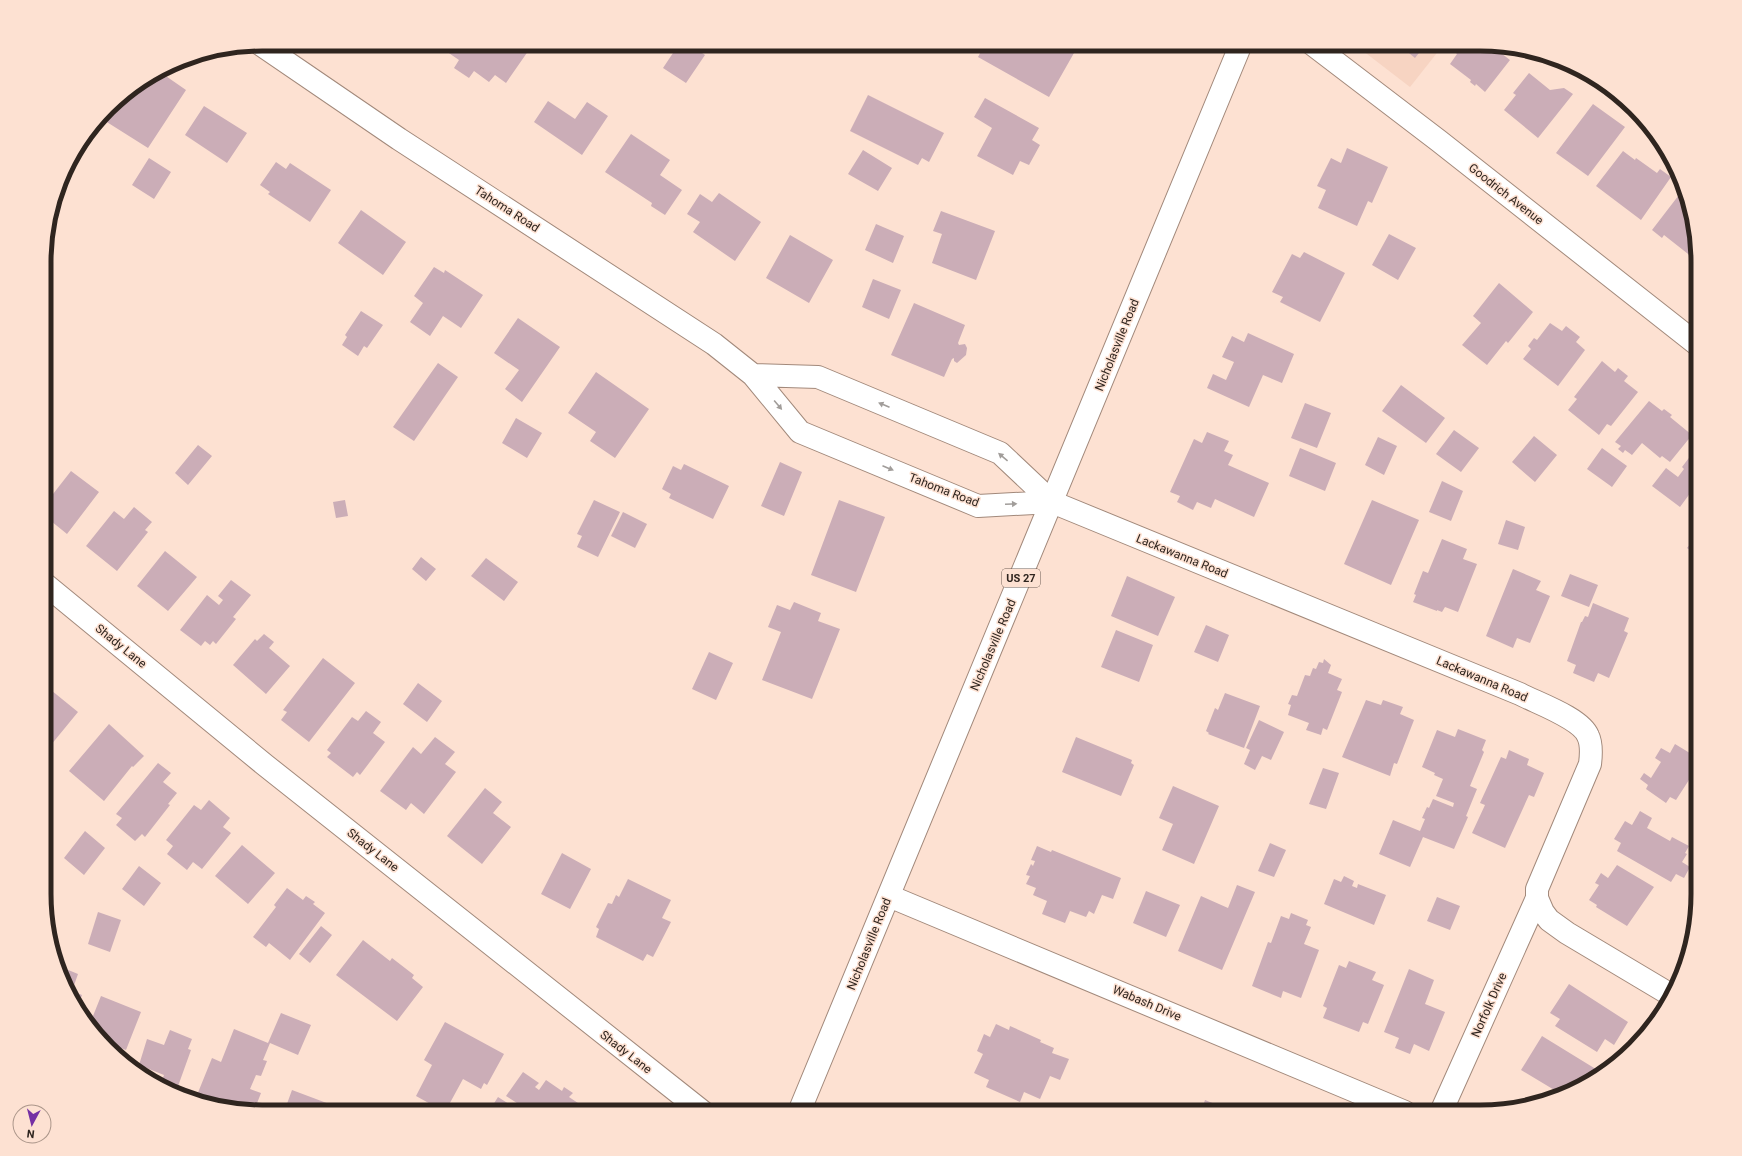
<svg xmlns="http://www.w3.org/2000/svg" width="1742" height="1156" font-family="Roboto,sans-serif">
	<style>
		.built { fill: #f7d4c2 }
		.building { fill: #cbadb7 }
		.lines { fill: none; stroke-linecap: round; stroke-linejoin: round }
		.minor-casing { stroke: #a2897b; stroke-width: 24 }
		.major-casing { stroke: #a2897b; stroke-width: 24 }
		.minor { stroke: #fff; stroke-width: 22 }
		.major { stroke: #fff; stroke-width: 22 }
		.oneway { fill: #a19d9a }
		.labels { text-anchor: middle; stroke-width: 3; stroke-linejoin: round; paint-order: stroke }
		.shield { fill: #fde1d2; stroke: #6d5d55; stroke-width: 1 }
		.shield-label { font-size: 11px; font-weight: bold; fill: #2f251f }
		.street-label { font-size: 12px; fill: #2f251f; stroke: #fde1d2 }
		.rim { fill: none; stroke: #2f251f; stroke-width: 5 }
	</style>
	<rect width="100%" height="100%" fill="#fde1d2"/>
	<path class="built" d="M1354,44H1444L1410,87Z"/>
	<path class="building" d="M443,44H527L531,47L506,83L495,75L489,82L474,71L469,78L454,68L459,60L440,47Z
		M679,44H689L705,55L686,83L663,68Z
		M985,44H1018L1033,52L1038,44H1058L1074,53L1049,97L978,57Z
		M1398,44H1426L1415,58Z
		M1460,44L1463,47L1465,44L1492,46L1510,60L1485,92L1476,84L1475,86L1470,82L1471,80L1450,64L1457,54L1455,52Z
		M160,72L186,90L148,148L102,119L118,98L142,83L148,87L156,74Z
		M1529,73L1550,90L1564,88L1573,94L1538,138L1504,110L1516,95L1513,93Z
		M868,95L944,133L929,162L922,158L918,165L850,131Z
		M985,98L1039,128L1032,140L1040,145L1029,165L1020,161L1013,175L977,156L992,128L974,117Z
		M548,101L575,119L587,102L608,116L582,155L534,122Z
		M1593,104L1625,127L1588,176L1556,153Z
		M204,106L247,133L227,163L185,135Z
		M631,134L670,160L660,175L682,190L665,215L651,206L652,203L605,172Z
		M1347,148L1388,167L1372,203L1368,201L1357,226L1318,208L1326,190L1317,186L1331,158L1341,163Z
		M863,150L892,168L878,191L848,174Z
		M1623,151L1635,160L1636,158L1657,173L1660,169L1671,177L1641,220L1596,186Z
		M149,158L171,172L154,199L132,185Z
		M276,162L286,169L290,163L331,190L310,222L268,194L270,192L260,185Z
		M1682,191L1686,194L1691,205L1698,248L1697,261L1664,235L1662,238L1652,230Z
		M719,193L761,222L735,261L693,232L700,222L687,214L700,194L712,202Z
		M361,210L406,242L383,275L338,243Z
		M941,211L995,231L976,280L932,263L942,234L933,231Z
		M876,224L904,236L893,263L865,250Z
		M1389,234L1416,248L1398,280L1372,265Z
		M790,235L833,260L809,303L766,278Z
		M1304,252L1345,273L1320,322L1280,302L1283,297L1272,292L1292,254L1300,258Z
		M434,267L444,273L445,270L483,295L461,328L443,316L430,336L410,322L423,303L414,296Z
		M873,279L901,290L889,319L862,307Z
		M1499,283L1533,312L1508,343L1506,341L1487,365L1462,345L1481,323L1473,316Z
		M914,303L965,325L958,343L959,345L965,344L967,348L966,355L957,363L954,361V358L952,359L944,377L891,355Z
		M361,311L383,325L367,348L364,346L358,356L342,345L347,337L345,335Z
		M518,318L560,347L522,402L505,389L519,370L494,353Z
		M1550,323L1562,331L1566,326L1580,337L1576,342L1585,350L1558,386L1523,359L1531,349L1528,346L1534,338L1537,340Z
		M1248,333L1294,354L1282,383L1263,375L1249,407L1207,388L1213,374L1226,380L1234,362L1222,357L1232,336L1244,342Z
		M1602,361L1615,372L1618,368L1628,376L1624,381L1638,392L1611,426L1607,424L1599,435L1568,410L1577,399L1574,397Z
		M438,363L458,377L414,441L393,427Z
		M596,372L649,409L615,458L590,441L596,432L568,413Z
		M1401,385L1445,418L1426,443L1382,411Z
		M1649,401L1662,411L1664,409L1672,415L1670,417L1692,435L1670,462L1662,456L1660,458L1642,443L1632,455L1625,450L1623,453L1618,449L1621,446L1615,442Z
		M1305,403L1331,413L1317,448L1291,438Z
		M516,418L542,433L527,458L502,443Z
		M1454,430L1479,448L1461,472L1436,454Z
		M1207,432L1229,441L1224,451L1233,455L1228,465L1269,483L1254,517L1215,499L1211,508L1197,502L1193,510L1177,502L1180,496L1170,492L1194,439L1202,443Z
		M1534,436L1557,455L1535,482L1512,462Z
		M1378,437L1397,446L1384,475L1365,465Z
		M198,445L212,456L188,485L175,473Z
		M1698,446V497L1691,492L1680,507L1652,486L1666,468L1678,477L1684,469L1682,467Z
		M1300,448L1336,463L1325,491L1289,476Z
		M1602,448L1627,466L1612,487L1587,469Z
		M780,462L802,472L784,516L761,506Z
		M684,464L729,486L713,519L669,498L671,494L662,489L673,466L681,470Z
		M71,471L99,492L67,534L46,517V503Z
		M1442,481L1463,491L1451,521L1429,512Z
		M345,500L348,516L336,518L333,502Z
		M594,500L620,512L598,557L577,547L582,536L577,534Z
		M839,500L885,517L856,592L811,575Z
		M1372,500L1419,520L1391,585L1344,564Z
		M134,507L152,522L145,530L148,532L117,571L86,546L114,511L124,519Z
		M623,512L647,524L635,548L611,536Z
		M1506,520L1525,527L1518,550L1498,544Z
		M1698,534V556L1687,548Z
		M1442,539L1467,549L1463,559L1477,564L1458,612L1445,607L1442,612L1437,610V611L1413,602L1416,595L1414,594L1423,571L1428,573Z
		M165,551L197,577L168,611L137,586Z
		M421,557L436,569L426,581L412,569Z
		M486,558L518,582L504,601L471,576Z
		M1513,569L1541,581L1536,590L1550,596L1530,643L1517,638L1513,648L1486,636Z
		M1570,574L1598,585L1589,607L1561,596Z
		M1127,576L1175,597L1158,636L1111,616Z
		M231,580L251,595L233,617L236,619L216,644L213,641L210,645L205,641L201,646L180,630L207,595L219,605L223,600L218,596Z
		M794,602L821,613L818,621L840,629L812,699L762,680L781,632L768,627L777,605L790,610Z
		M1593,603L1629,618L1624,631L1628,633L1609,678L1598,673L1594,682L1573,673L1576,665L1567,661L1581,622H1582L1585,616L1588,617Z
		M1206,625L1229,635L1218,662L1194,652Z
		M1116,630L1153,645L1139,682L1101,667Z
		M264,634L274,642L269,648L290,666L266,694L233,665L255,639L257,641Z
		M709,652L733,663L716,700L692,689Z
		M323,658L355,683L309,742L281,720L287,712L283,710Z
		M1324,659L1331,665L1328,673L1342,679L1337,690L1342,692L1327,730L1323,728L1321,735L1306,730L1309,723L1288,715L1291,705L1288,704L1292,695L1297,696L1305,675L1310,676L1313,668L1316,669L1319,662L1323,663Z
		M418,683L442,701L427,722L403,704Z
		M46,686L78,712L46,751Z
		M1225,693L1260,706L1244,748L1208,734L1209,733L1206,731L1215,708L1218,710Z
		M1366,700L1381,705L1383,700L1403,707L1400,714L1414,720L1397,764L1394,763L1390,776L1342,757Z
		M366,711L381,722L373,733L385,742L360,775L357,772L353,777L327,757L331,753L327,750L352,717L358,721Z
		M1259,720L1284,732L1271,760L1262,756L1255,770L1244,764L1250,750L1246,748Z
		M109,724L144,756L133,767L132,766L104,801L69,771Z
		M1458,729L1486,740L1482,750L1484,752L1470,786L1477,789L1466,816L1468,817L1454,849L1423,837L1410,867L1379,854L1393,820L1420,831L1425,819L1422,818L1427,807L1429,808L1433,799L1453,807L1454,803L1436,796L1443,779L1434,775L1435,773L1422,767L1437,730L1455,737Z
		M435,737L455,752L445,764L456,772L424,814L411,803L406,810L380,791L413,747L421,754Z
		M1076,737L1132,760L1131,763L1134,765L1121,796L1062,772Z
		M1675,744L1698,758V766L1676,800L1670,797L1666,803L1646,789L1648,785L1640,779L1644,773L1651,778L1661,762L1655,758L1661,748L1670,753Z
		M1509,750L1529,759L1527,765L1544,773L1534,797L1529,795L1505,848L1472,833L1485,805L1480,803L1501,757L1506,759Z
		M158,763L171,773L163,782L177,793L168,804L170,805L145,837L142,834L135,841L116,825L122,818L116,814Z
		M1323,768L1339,773L1326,809L1309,804Z
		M1173,786L1219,806L1194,864L1162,850L1173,824L1159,818Z
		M485,788L502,802L493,813L511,827L482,864L447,836Z
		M209,800L230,818L223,827L231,833L202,869L193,862L187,870L167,854L173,846L166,840L194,805L201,810Z
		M1640,811L1652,818L1647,828L1670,841L1672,837L1689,846L1685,853L1687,854L1682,862L1690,867L1684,878L1676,874L1671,882L1617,851L1621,843L1614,839L1625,821L1632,825Z
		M85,831L105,848L84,875L64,858Z
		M1270,843L1286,850L1274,877L1258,871Z
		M242,845L275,873L248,904L215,876Z
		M1037,846L1051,852L1052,850L1121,878L1113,899L1102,895L1094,914L1089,911L1086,917L1070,911L1065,923L1042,914L1047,901L1033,895L1036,888L1026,884L1030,876L1026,875L1031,864L1033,866L1035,861L1031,860Z
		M562,853L591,869L570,909L541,894Z
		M1617,865L1654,887L1627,926L1596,907L1597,905L1589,900L1599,885L1595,883L1601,873L1608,878Z
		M139,866L161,883L144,906L122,889Z
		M1344,876L1354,881L1352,886L1357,888L1358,884L1386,895L1374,925L1324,904L1334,879L1341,882Z
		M628,879L671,900L662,918L671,922L653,957L647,954L643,961L596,937L599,929L596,927L608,903L612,904L616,895L619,897Z
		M1237,885L1255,892L1222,970L1178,951L1201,896L1228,908Z
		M287,888L303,900L306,896L315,902L313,904L325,913L290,960L269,943L266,947L253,937L276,907L274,905Z
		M1146,891L1180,905L1166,937L1133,923Z
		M1437,897L1460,906L1450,930L1427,921Z
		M98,912L121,920L110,952L88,944Z
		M1291,913L1308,920L1306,925L1311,927L1304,944L1319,950L1301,998L1283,991L1281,998L1252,986L1268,942L1271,943L1281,916L1289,919Z
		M1695,920L1691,942L1684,939Z
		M321,926L332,935L310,963L299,954Z
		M363,940L390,961L392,958L414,975L412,978L423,987L397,1021L336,975Z
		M1349,961L1376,972L1372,980L1384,985L1368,1024L1363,1022L1359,1032L1323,1018L1327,1008L1323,1006L1339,965L1346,968Z
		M61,967L78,974L72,991L82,995L77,1009L73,1003Z
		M1409,969L1434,980L1425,1004L1445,1012L1429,1051L1414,1044L1410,1054L1395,1048L1399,1038L1384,1032Z
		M1569,984L1628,1022L1614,1045L1605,1039L1597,1052L1555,1026L1560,1019L1550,1013Z
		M101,996L141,1012L126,1050L102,1041L89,1026Z
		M281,1013L311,1025L298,1055L270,1043L263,1060L267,1061L261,1076L256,1075L250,1089L261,1093L254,1111L195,1100L212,1058L221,1062L234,1029L268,1043Z
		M445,1022L504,1054L487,1085L484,1083L481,1089L463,1079L445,1112L416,1096L432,1065L424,1060Z
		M996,1024L1009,1030L1010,1026L1041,1040L1040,1042L1054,1048L1052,1053L1069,1059L1060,1080L1050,1076L1040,1099L1024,1092L1020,1102L986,1087L989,1080L974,1073L983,1054L977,1051L984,1034L990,1037Z
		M170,1030L192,1039L188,1049L191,1050L177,1089L161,1083L164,1075L139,1065L147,1039L164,1045Z
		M1542,1036L1599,1071L1594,1079L1561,1094L1521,1070Z
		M523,1072L539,1083L535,1087L539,1090L546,1080L562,1091L564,1087L573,1093L569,1097L584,1107L581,1112H524L527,1107L525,1106L523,1107L506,1096Z
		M292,1090L340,1108L338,1112H284Z
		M1531,1096L1542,1102L1525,1106Z
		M498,1097L509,1104L503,1112H497L491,1108Z
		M1205,1100L1225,1108L1227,1104L1245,1112H1201Z"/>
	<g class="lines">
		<defs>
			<path id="minor" d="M260,44L399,139L714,344L753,375L800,432L978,506L1052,502
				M1312,44L1439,141L1698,345
				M753,375L818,377L1000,453L1052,502L1520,694C1537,703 1581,718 1588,736C1592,744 1591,756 1590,764L1537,889V898L1543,912L1549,920L1567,933L1671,995
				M46,585L265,765L703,1112
				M889,896L1405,1112
				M1441,1112L1537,898"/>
			<path id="major" d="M799,1112L1241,44"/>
		</defs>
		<use href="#minor" class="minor-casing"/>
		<use href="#major" class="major-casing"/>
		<use href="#minor" class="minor"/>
		<use href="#major" class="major"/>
	</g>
	<defs><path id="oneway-solid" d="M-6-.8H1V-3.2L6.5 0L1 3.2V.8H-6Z"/></defs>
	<g class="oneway">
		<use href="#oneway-solid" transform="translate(778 405) rotate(50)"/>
		<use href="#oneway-solid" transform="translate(884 405) rotate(-157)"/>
		<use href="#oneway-solid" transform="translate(1003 457) rotate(-140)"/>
		<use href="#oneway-solid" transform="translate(888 468) rotate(23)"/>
		<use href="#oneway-solid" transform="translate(1011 504) rotate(-3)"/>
	</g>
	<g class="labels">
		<rect class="shield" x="1002" y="569" width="38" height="18" rx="3"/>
		<g class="shield-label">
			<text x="1021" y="582">US 27</text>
		</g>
		<g class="street-label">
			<text transform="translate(1506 194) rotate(38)" y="4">Goodrich Avenue</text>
			<text transform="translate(507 209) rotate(33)" y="4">Tahoma Road</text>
			<text transform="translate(1117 345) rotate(-68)" y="4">Nicholasville Road</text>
			<text transform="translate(944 490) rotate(21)" y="4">Tahoma Road</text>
			<text transform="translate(1182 556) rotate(22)" y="4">Lackawanna Road</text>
			<text transform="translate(993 645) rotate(-67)" y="4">Nicholasville Road</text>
			<text transform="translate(121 646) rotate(39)" y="4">Shady Lane</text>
			<text transform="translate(1482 679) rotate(23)" y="4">Lackawanna Road</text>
			<text transform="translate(373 850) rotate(38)" y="4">Shady Lane</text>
			<text transform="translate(869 944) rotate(-68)" y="4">Nicholasville Road</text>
			<text transform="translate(1147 1003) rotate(23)" y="4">Wabash Drive</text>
			<text transform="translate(1489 1005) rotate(-66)" y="4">Norfolk Drive</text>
			<text transform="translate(626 1052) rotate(38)" y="4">Shady Lane</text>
		</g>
	</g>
	<path d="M0 0H1742V1156H0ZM262 51H1480A211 211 0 0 1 1691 262V894A211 211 0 0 1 1480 1105H262A211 211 0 0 1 51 894V262A211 211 0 0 1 262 51Z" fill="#fde1d2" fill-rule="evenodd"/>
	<path class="rim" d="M262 51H1480A211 211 0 0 1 1691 262V894A211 211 0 0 1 1480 1105H262A211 211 0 0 1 51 894V262A211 211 0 0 1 262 51Z"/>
	<g transform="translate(32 1124) rotate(187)"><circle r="19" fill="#fde1d2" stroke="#ab968a"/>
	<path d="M0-3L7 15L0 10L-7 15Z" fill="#7530a4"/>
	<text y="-6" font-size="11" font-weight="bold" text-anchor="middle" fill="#2f251f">N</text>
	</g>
</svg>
